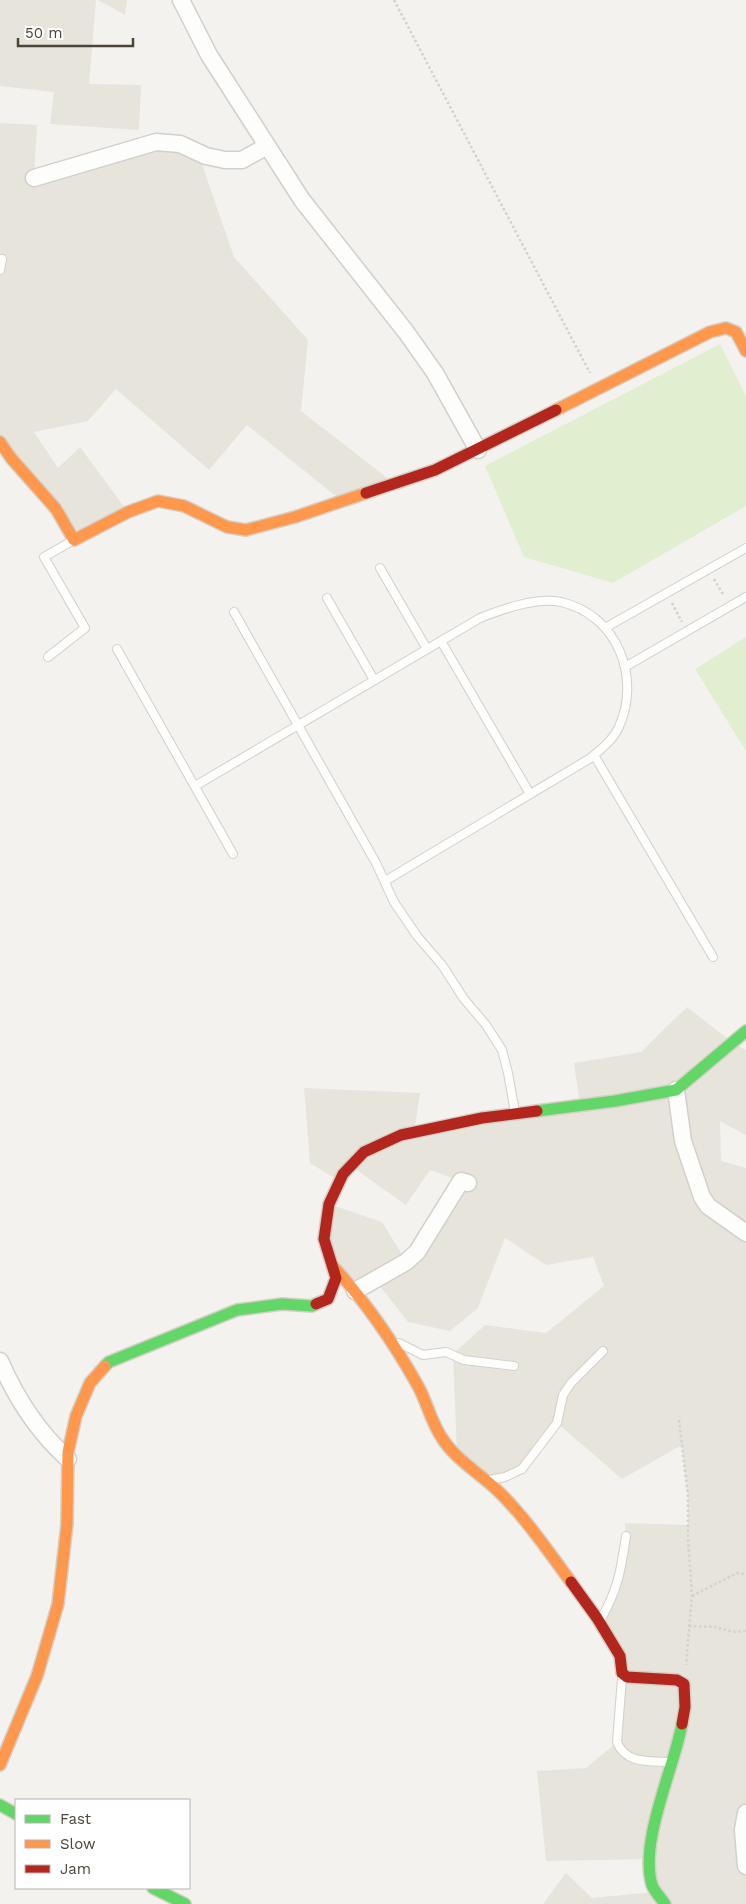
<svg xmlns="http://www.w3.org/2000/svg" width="746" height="1904" font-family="'Work Sans',sans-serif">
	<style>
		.residential { fill: #e7e4dc }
		.green { fill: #e1eecf }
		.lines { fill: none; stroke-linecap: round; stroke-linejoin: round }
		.lane-casing { stroke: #d2d0cb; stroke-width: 10 }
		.street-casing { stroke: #d2d0cb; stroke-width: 19 }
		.fast-casing { stroke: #d3cfc5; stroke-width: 14 }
		.slow-casing { stroke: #d3cfc5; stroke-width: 14 }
		.jam-casing { stroke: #d3cfc5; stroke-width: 14 }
		.path { stroke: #d3d2cc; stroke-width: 2.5; stroke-dasharray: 2.5 2.5; stroke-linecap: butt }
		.lane { stroke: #fdfdfc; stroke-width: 8 }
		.street { stroke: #fdfdfc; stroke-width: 16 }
		.fast { stroke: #63d668; stroke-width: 11 }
		.slow { stroke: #ff974d; stroke-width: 11 }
		.jam { stroke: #b3261e; stroke-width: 11 }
	</style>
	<rect width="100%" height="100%" fill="#f4f2ee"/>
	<path class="residential" d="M0,0H96L89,84L141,85L139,130L50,124L54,92L0,86Z
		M98,0H127L125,15Z
		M0,123L37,125L34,177L156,142L198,153L234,257L308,340L301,411L394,483L342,501L247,425L209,470L116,389L88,421L34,432L58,468L80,447L128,512L74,540L0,442Z
		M687,1007L733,1043L746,1050V1135L720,1121L721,1161L746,1168V1904H543L566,1873L592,1898L653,1892L649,1859L546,1861L537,1771L586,1768L617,1742L622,1673L599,1622L611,1601L626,1536L625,1523L688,1525V1496L682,1445L622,1479L557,1423L522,1469L486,1480L457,1456L453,1354L485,1325L546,1333L604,1286L593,1257L546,1265L505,1238L478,1308L450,1331L408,1322L375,1280L355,1291L332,1265L329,1204L382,1222L406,1261L461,1181L430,1170L406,1205L351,1166L339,1181L310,1163L304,1088L420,1093L414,1132L580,1105L574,1063L641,1052Z"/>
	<path class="green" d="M720,344L746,396V506L613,583L524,557L485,466Z
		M746,637V751L695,669Z"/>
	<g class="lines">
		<defs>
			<path id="lane" d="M0,270L2,259
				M380,568L427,649
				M327,598L374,680
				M234,612L376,863L394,902L417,936L442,965L464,999L486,1025L502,1050L508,1073L515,1112
				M605,628L746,548
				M441,641L530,794
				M117,649L233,854
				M48,657L85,628L44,557L72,541
				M625,667L746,597
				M594,755L713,957
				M195,786L480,618C503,609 536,597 561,602C618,615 642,679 618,729C612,741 599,751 589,759L385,881
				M399,1343L423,1355L446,1352L464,1360L514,1366
				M490,1480L505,1477L522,1469L557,1423L563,1395L571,1383L603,1351
				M601,1619C618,1589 621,1570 626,1536
				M622,1678L617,1742C625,1764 650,1761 670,1762"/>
			<path id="street" d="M181,0L209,55L302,200L406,332L435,373L478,450
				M34,178L156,142L180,144L206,156L225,160H242L267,146
				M676,1090L683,1141L702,1197L708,1206L746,1233
				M355,1291L406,1262L417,1252L461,1181L468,1183
				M0,1361C16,1398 38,1432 68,1459
				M746,1813L743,1830L746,1866"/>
			<path id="fast" d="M537,1111L615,1101L676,1090L746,1031
				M105,1366L109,1362L237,1310L282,1304L312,1306L316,1304
				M0,1805L16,1814
				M153,1888L185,1904
				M665,1904C661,1898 654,1891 652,1885C639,1841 674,1769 682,1724"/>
			<path id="slow" d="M556,410L710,332L726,328L736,332L746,351
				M0,442L11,458L56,509L74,540L128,512L158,501L184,506L227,527L246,530L295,517L366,493
				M332,1265C365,1301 394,1343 418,1386C427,1402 431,1422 442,1438C455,1459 479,1473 497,1490C525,1517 548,1551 571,1582
				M0,1765L37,1676L58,1604L67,1524L68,1452L76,1416L90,1383L105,1366"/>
			<path id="jam" d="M366,493L435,470L556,410
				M316,1304L328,1299L336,1278L324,1239L329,1204L343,1174L364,1152L401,1135L482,1118L537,1111
				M571,1582L597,1618L620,1656L622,1673L627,1677L677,1680L684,1684L685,1707L682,1724"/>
		</defs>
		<use href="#lane" class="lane-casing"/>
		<use href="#street" class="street-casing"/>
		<use href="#fast" class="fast-casing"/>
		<use href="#slow" class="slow-casing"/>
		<use href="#jam" class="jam-casing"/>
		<path class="path" d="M394,0L590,373
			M714,579L724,596
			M672,603L682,622
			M679,1420L688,1496V1539L692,1596L686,1665
			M692,1596L737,1573L746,1574
			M689,1626L715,1627L733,1632L746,1631"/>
		<use href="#lane" class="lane"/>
		<use href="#street" class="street"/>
		<use href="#fast" class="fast"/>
		<use href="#slow" class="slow"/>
		<use href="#jam" class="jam"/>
	</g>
	<rect x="15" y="1799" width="175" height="90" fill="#ffffff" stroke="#b7b4b0"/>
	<rect x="25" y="1815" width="25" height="8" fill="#63d668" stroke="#b7b4b0"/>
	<text x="60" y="1824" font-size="15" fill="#4b4439">Fast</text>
	<rect x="25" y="1840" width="25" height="8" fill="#ff974d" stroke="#b7b4b0"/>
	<text x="60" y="1849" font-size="15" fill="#4b4439">Slow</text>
	<rect x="25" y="1865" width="25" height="8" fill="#b3261e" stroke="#b7b4b0"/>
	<text x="60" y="1874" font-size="15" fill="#4b4439">Jam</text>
	<path d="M18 38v8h115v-8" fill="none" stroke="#4b4439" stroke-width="2.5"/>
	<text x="25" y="38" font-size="15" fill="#4b4439" stroke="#ffffff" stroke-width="4" paint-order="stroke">50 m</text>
</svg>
